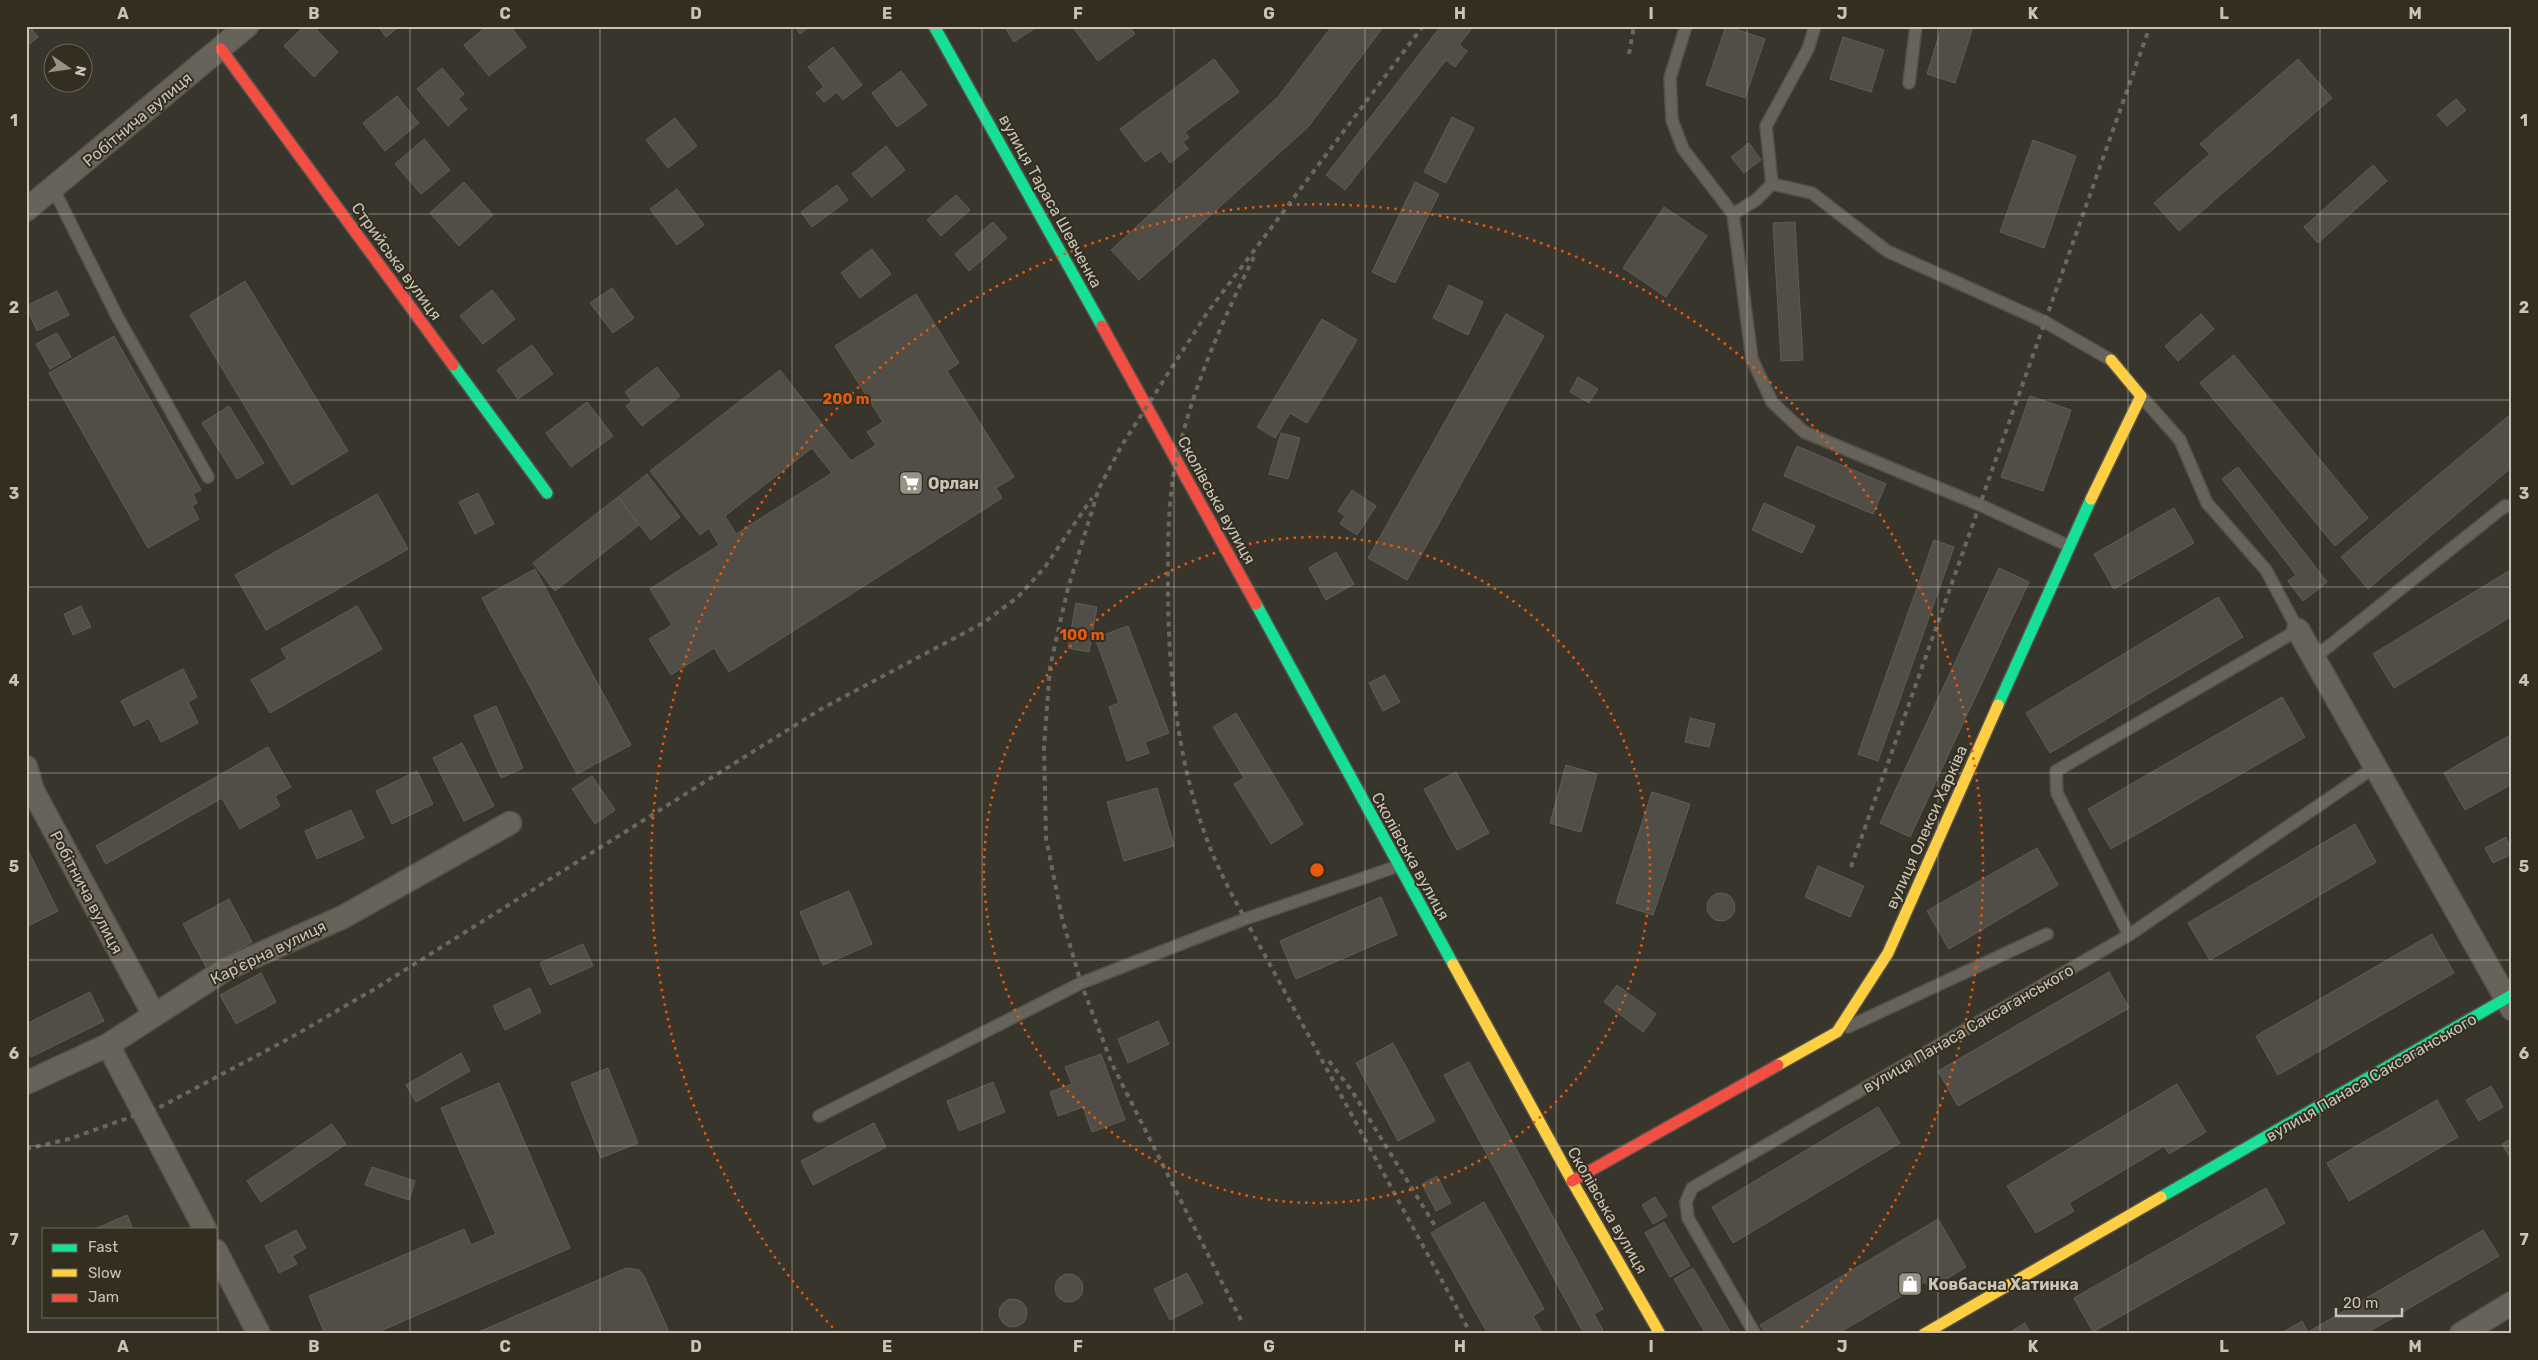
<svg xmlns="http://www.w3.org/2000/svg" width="2538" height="1360" font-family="Rubik,sans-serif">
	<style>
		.building { fill: #504e46; stroke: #5f5d54; fill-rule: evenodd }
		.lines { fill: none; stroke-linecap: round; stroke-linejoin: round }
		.lane-casing { stroke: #53514a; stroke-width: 14 }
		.street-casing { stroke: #53514a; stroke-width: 25 }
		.fast-casing { stroke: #53514a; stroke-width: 14 }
		.slow-casing { stroke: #53514a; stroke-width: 14 }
		.jam-casing { stroke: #53514a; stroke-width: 14 }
		.lane { stroke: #67635b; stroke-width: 11 }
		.street { stroke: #67635b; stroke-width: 22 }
		.fast { stroke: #16e098; stroke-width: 11 }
		.slow { stroke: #ffcf43; stroke-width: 11 }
		.jam { stroke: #f24e42; stroke-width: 11 }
		.rail { stroke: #6a6760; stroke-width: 4; stroke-dasharray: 5 5; stroke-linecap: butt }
		.grid { fill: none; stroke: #c9c4b6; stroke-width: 1; stroke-opacity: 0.55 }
		.ring { fill: none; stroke: #e8590c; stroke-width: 2.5; stroke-dasharray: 2.5 5 }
		.labels { text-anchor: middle; stroke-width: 4; stroke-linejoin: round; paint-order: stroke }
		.street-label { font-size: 16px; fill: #c9c4b6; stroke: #332e1f }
		.poi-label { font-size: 16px; font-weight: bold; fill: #c9c4b6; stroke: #332e1f; text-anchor: start }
		.centre { fill: #e8590c; stroke: #332e1f; stroke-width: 2.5 }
		.ring-label { font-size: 15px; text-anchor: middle; font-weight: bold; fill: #e8590c; stroke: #332e1f; stroke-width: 4; stroke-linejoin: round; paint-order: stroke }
		.neatline { fill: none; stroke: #c9c4b6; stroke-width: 2 }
		.grid-label { font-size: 16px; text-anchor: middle; font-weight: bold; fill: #c9c4b6 }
	</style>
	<rect width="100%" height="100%" fill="#38352c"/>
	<path class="building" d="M26,26H29L38,37L26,47Z
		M304,26H313L338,52L314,77L284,46Z
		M378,26H400L386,37Z
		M487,26H510L526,47L489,76L464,45Z
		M794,26H810L800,34Z
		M1004,26H1038L1014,42Z
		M1072,26H1129L1135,34L1098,61Z
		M1332,26H1384L1308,127L1139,280L1111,250L1278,97Z
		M1441,26H1469L1472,28L1459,45L1467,51L1455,67L1446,60L1345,190L1326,175Z
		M1726,26L1765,39L1745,98L1706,85Z
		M1942,26L1973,27L1955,83L1927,74Z
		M1843,37L1884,50L1871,92L1830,79Z
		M833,47L862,85L843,100L837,92L824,102L816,93L824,87L808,67Z
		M1214,59L1239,92L1185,132L1189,137L1183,142L1188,149L1170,163L1161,151L1145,162L1120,129Z
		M2298,59L2332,98L2179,231L2154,203L2210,154L2200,144Z
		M442,68L464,94L458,99L467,109L448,126L417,89Z
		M901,71L927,105L897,127L872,93Z
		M397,96L419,123L385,151L363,123Z
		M2456,99L2466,110L2447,126L2437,115Z
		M1452,117L1474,128L1446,183L1424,172Z
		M675,118L697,146L668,168L646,140Z
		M424,139L450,170L421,194L395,164Z
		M2033,140L2076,156L2044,248L2000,232Z
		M1749,143L1761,160L1744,173L1731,157Z
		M886,146L905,170L872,197L852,174Z
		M2373,165L2387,181L2318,243L2304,227Z
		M464,182L493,215L459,246L430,213Z
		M1415,182L1439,194L1395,283L1372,272Z
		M837,185L848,200L812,227L801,212Z
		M677,189L704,225L677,245L650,209Z
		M956,195L970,210L941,236L927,220Z
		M1664,207L1707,236L1666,297L1623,268Z
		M993,222L1007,238L969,271L955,254Z
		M1795,222L1803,360L1781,361L1773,223Z
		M872,249L891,274L860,298L841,273Z
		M245,281L348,451L292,485L190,315Z
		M1449,285L1483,302L1468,335L1433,318Z
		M612,288L634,318L613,333L590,303Z
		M492,290L515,319L483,344L460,316Z
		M57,291L69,315L37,331L26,306Z
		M916,294L959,363L947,371L1014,477L996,488L1002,498L729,672L714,648L671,675L649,639L672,625L650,589L719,545L709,528L700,535L650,471L780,370L851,461L876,445L867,432L883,422L835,346ZM812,448L832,473L736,534L725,516Z
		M1506,314L1544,336L1407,580L1368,558Z
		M2201,314L2214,329L2178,361L2165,346Z
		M1322,319L1357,340L1307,423L1290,413L1275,438L1257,427Z
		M57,333L71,357L50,369L36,344Z
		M114,336L201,490L193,494L197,503L192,506L199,519L148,548L49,373Z
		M532,345L553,374L518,399L497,370Z
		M2234,355L2368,518L2335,546L2200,383Z
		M657,367L680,396L642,426L626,406L632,401L625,392Z
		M1578,377L1598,389L1589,403L1570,392Z
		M2030,396L2071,410L2043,491L2001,477Z
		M587,402L613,436L571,467L546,433Z
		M229,406L264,463L237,479L202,423Z
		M2512,413V467L2368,589L2341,557Z
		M1281,433L1300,438L1288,479L1269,474Z
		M1797,446L1886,484L1873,514L1784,476Z
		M2238,467L2327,582L2303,601L2288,581L2296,575L2222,479Z
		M647,474L680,517L651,540L618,497Z
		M1352,490L1376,506L1357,535L1340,524L1345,516L1338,511Z
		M478,493L494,524L475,534L459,502Z
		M377,494L408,549L266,630L235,575Z
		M618,497L639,525L555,591L533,563Z
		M1764,503L1815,526L1802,553L1752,530Z
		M2174,508L2194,543L2114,589L2094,554Z
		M1934,540L1954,547L1878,761L1858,754Z
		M1336,552L1354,584L1326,600L1309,568Z
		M1999,568L2029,582L1910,837L1880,823Z
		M535,569L631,745L577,774L482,598Z
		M2512,569V616L2394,688L2373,654Z
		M2218,597L2243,637L2050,753L2026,713Z
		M1076,603L1097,607L1089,652L1068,648Z
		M81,606L91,627L73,635L64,614Z
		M357,606L382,649L270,713L251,680L287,659L281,649Z
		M1128,626L1169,733L1145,742L1149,753L1127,761L1109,707L1119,703L1095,638Z
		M183,669L197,697L188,702L198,723L161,742L149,718L134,726L121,701Z
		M1385,675L1400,702L1383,711L1369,683Z
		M2282,697L2305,737L2111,849L2088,809Z
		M496,706L523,768L501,778L474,716Z
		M1236,713L1303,824L1271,844L1234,784L1244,778L1213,727Z
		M1690,718L1715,724L1709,747L1685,742Z
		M2512,734V784L2465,810L2444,773Z
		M462,743L494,806L464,821L433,758Z
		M268,747L291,787L275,796L280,806L240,829L222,798L106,864L96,846Z
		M1566,765L1597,774L1581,832L1550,823Z
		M417,771L433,804L392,824L376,791Z
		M1456,772L1489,833L1457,850L1424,789Z
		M592,776L615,810L595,824L572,789Z
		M1157,788L1174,846L1124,861L1107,802Z
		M1652,792L1690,804L1653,915L1616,903Z
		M351,810L364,838L317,859L305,831Z
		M2355,824L2376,862L2210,960L2188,923Z
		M2506,837L2512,854L2493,863L2485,848Z
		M26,846L58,911L26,927Z
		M2037,848L2058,885L1949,949L1927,911Z
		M1818,866L1864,886L1850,917L1805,897Z
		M849,891L872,944L823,965L800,912Z
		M1707 907a14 14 0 1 1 28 0a14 14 0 1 1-28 0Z
		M1381,897L1397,935L1296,979L1280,941Z
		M229,899L252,942L206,967L183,924Z
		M2432,934L2454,973L2278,1075L2256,1036Z
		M583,944L593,966L550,985L540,963Z
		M2109,972L2129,1008L1958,1106L1938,1071Z
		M261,973L276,1002L236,1024L220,995Z
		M1617,985L1656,1014L1643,1032L1604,1002Z
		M530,988L541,1012L505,1030L493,1006Z
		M90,992L104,1021L31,1057L26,1049V1024Z
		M1158,1021L1169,1044L1128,1063L1118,1039Z
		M1393,1043L1435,1121L1398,1141L1356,1063Z
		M461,1053L470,1071L416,1102L406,1085Z
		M1101,1054L1125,1120L1092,1132L1083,1107L1058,1116L1050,1092L1072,1084L1065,1067Z
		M1469,1062L1603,1309L1594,1314L1603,1330L1596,1334H1584L1444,1075Z
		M608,1068L638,1143L601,1158L571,1083Z
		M993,1082L1005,1112L959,1131L947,1101Z
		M499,1083L570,1248L374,1334H325L309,1296L464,1229L471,1245L496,1234L441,1108Z
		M2177,1084L2206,1132L2169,1154L2164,1146L2069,1203L2074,1211L2036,1233L2007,1186Z
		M2491,1086L2503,1107L2479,1121L2466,1100Z
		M2437,1100L2458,1137L2349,1201L2327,1163Z
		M1878,1107L1900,1143L1733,1243L1712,1207Z
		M874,1123L886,1147L813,1185L801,1161Z
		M332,1124L346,1144L261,1202L247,1181Z
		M2512,1138V1161L2502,1144Z
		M372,1167L415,1181L409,1200L365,1185Z
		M1437,1176L1451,1203L1436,1211L1422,1184Z
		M2266,1188L2285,1223L2093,1332L2074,1298Z
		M1655,1197L1667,1216L1653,1224L1642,1205Z
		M1484,1202L1544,1309L1533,1316L1543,1334H1488L1431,1233Z
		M127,1215L133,1229H95Z
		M1938,1219L1966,1267L1930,1289L1925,1282L1837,1334H1766L1760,1325Z
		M1664,1222L1690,1266L1670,1277L1645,1233Z
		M296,1230L306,1248L292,1256L297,1264L279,1273L265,1246Z
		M2483,1230L2499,1256L2365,1334L2308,1332Z
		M626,1268L639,1270L644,1276L670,1334H474Z
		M1693,1268L1731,1333L1733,1331L1734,1334H1706L1674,1279Z
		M1187,1273L1203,1303L1170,1320L1154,1289Z
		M1055 1288a14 14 0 1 1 28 0a14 14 0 1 1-28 0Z
		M999 1313a14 14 0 1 1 28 0a14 14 0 1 1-28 0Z
		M2302,1321L2309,1334H2280Z
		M2025,1323L2031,1334H2007Z"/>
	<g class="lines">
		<defs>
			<path id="lane" d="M1686,26L1670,78L1672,120L1683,149L1733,214L1752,359L1772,402L1804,432L1980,505L2069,546
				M1909,83L1916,26
				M1772,184L1766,126L1808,49L1815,26
				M53,188L118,318L208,477
				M1733,214L1756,200L1772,184L1812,193L1887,251L2045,322L2111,360
				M2314,658L2505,506L2512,507
				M2129,935L2057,793L2056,771L2298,630L2266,570L2207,503L2180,440L2141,396
				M1848,1027L2047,934
				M819,1116L1081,983L1245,919L1398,866
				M1755,1334L1688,1218L1686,1202L1692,1188L2129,935L2375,767"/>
			<path id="street" d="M26,210L247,26
				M2298,630L2512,1009
				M26,767L33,791L154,1015
				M108,1045L205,1229
				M26,1083L108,1045L226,969L343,917L510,823
				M216,1251L259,1334
				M2461,1334L2512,1303"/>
			<path id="fast" d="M934,26L1102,326
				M453,365L547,493
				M1256,604L1453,964
				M1998,705L2091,499
				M2161,1197L2512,995"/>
			<path id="slow" d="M2091,499L2141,396L2111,360
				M1453,964L1572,1181L1660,1334
				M1778,1065L1837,1032L1888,953L1998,705
				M1924,1334L2161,1197"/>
			<path id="jam" d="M221,49L453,365
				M1102,326L1256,604
				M1572,1181L1778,1065"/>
		</defs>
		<use href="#lane" class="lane-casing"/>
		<use href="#street" class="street-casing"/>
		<use href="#fast" class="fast-casing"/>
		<use href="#slow" class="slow-casing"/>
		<use href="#jam" class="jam-casing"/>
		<use href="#lane" class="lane"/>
		<use href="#street" class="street"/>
		<use href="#fast" class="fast"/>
		<use href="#slow" class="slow"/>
		<use href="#jam" class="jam"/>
		<path class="rail" d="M1629,54L1634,26
			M1254,257C1222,321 1193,387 1177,457C1169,492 1168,531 1168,566C1167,659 1175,758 1209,845C1215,861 1223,877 1231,893L1471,1334
			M1851,867L2150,26
			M1329,1061L1352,1091L1437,1229
			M26,1149L69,1139L162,1106L290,1038L373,990L821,709L983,623L1019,596L1045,567L1092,498
			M1241,1320L1112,1064L1081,983L1062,918L1046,838L1044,747L1050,667L1068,588L1099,488L1122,445L1207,313L1423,26"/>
	</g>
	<path class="grid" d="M218,26V1334M410,26V1334M600,26V1334M792,26V1334M982,26V1334M1174,26V1334M1365,26V1334M1556,26V1334M1747,26V1334M1938,26V1334M2128,26V1334M2320,26V1334M26,214H2512M26,400H2512M26,587H2512M26,773H2512M26,960H2512M26,1146H2512"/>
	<g class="ring">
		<circle cx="1317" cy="870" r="333"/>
		<path d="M838 1333A666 666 0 1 1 1796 1333"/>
	</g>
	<defs>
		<symbol id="supermarket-square" viewBox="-11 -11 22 22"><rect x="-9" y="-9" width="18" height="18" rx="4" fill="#969286" stroke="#332e1f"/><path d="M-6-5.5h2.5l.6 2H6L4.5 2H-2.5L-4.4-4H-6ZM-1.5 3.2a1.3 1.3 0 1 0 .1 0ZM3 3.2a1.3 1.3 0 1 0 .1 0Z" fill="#fff"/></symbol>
		<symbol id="shop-square" viewBox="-11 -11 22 22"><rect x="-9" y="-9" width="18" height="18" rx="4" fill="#969286" stroke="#332e1f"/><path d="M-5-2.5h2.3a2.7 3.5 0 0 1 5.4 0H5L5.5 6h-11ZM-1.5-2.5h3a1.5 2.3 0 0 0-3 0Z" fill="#fff"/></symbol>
	</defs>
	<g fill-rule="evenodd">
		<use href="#supermarket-square" x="897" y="469" width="28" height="28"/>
		<use href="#shop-square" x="1896" y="1270" width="28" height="28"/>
	</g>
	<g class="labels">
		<g class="street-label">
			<text transform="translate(137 119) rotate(-40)" y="6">Робітнича вулиця</text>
			<text transform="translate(1051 201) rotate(61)" y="6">вулиця Тараса Шевченка</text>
			<text transform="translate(397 261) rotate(54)" y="6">Стрийська вулиця</text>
			<text transform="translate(1217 500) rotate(61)" y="6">Сколівська вулиця</text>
			<text transform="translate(1926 827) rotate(-66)" y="6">вулиця Олекси Харківа</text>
			<text transform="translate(1411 856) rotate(61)" y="6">Сколівська вулиця</text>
			<text transform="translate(87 892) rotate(62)" y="6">Робітнича вулиця</text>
			<text transform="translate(268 952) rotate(-26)" y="6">Карʼєрна вулиця</text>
			<text transform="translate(1968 1028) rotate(-30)" y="6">вулиця Панаса Саксаганського</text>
			<text transform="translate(2371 1077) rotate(-30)" y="6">вулиця Панаса Саксаганського</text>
			<text transform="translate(1608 1210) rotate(60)" y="6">Сколівська вулиця</text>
		</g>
		<g class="poi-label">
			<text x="928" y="489">Орлан</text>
			<text x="1928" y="1290">Ковбасна Хатинка</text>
		</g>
	</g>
	<circle cx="1317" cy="870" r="8" class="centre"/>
	<g class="ring-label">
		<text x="846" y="404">200 m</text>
		<text x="1082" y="640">100 m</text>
	</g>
	<rect width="2538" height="1360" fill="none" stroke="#332e1f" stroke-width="55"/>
	<rect x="42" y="1228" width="175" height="90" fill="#332e1f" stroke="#6f6a5b"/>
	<rect x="52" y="1244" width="25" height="8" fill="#16e098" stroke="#6f6a5b"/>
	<text x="88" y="1252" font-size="15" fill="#c9c4b6">Fast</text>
	<rect x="52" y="1269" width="25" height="8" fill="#ffcf43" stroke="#6f6a5b"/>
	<text x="88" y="1278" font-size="15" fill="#c9c4b6">Slow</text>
	<rect x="52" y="1294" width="25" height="8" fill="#f24e42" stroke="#6f6a5b"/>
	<text x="88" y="1302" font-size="15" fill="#c9c4b6">Jam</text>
	<g transform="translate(68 68) rotate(103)"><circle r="24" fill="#332e1f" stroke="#6f6a5b"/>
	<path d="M0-4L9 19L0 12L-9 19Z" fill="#969286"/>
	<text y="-8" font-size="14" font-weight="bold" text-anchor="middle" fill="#c9c4b6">N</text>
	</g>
	<path d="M2336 1308v8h66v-8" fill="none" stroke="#c9c4b6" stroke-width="2.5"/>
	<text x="2343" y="1308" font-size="15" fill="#c9c4b6" stroke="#332e1f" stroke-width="4" paint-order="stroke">20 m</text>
	<rect x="28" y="28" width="2482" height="1304" class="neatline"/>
	<g class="grid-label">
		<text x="123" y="19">A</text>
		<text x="314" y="19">B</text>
		<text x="505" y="19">C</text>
		<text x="696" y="19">D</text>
		<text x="887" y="19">E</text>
		<text x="1078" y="19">F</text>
		<text x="1269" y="19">G</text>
		<text x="1460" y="19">H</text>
		<text x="1651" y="19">I</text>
		<text x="1842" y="19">J</text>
		<text x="2033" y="19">K</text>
		<text x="2224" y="19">L</text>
		<text x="2415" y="19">M</text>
		<text x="14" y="126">1</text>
		<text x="2524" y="126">1</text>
		<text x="14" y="313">2</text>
		<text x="2524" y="313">2</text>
		<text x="14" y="499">3</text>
		<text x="2524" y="499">3</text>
		<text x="14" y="686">4</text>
		<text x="2524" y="686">4</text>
		<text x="14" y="872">5</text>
		<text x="2524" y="872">5</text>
		<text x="14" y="1059">6</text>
		<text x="2524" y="1059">6</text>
		<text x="14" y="1245">7</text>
		<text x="2524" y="1245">7</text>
		<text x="123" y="1352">A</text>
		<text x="314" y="1352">B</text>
		<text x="505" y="1352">C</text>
		<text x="696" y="1352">D</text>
		<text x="887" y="1352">E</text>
		<text x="1078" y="1352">F</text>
		<text x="1269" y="1352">G</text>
		<text x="1460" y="1352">H</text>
		<text x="1651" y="1352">I</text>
		<text x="1842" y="1352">J</text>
		<text x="2033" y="1352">K</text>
		<text x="2224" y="1352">L</text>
		<text x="2415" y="1352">M</text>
	</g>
</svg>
